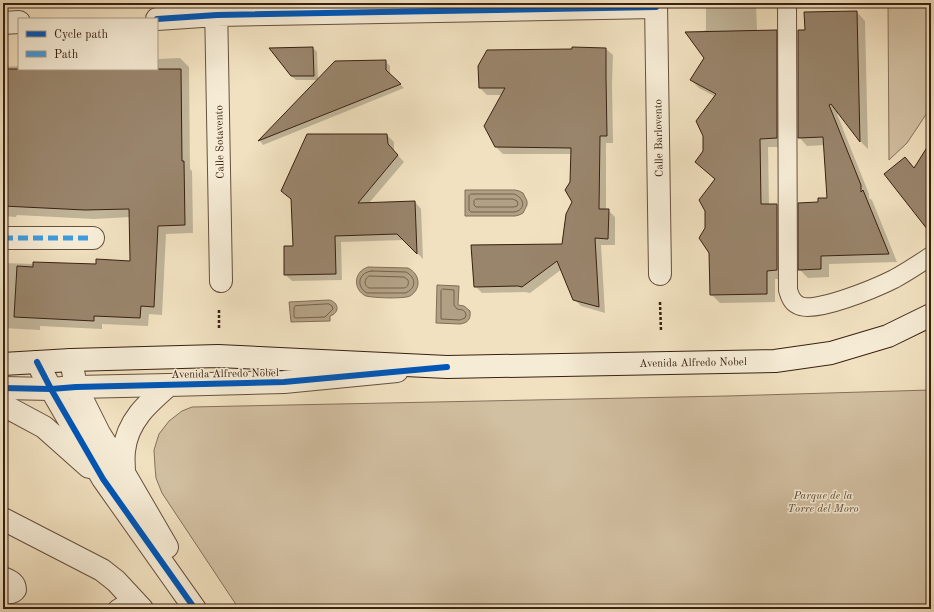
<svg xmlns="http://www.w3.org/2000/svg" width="934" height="612" font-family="'Old Standard TT',serif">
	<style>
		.green { fill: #d2c0a2; stroke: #86705a }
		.water { fill: #b2a084; stroke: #826d56 }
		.shadow { fill: #0003 }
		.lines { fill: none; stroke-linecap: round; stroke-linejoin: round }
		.shore { stroke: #76604a; stroke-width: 1 }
		.building { fill: #99856c; stroke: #392111 }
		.service-casing { stroke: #67513d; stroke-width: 20 }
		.minor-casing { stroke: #67513d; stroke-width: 24 }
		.tertiary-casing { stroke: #67513d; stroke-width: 24 }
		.secondary-casing { stroke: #392111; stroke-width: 24 }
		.path { stroke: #392111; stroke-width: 2.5; stroke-dasharray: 3 2; stroke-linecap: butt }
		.service { stroke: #f6ecd6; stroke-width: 18 }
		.minor { stroke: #f6ecd6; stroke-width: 22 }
		.tertiary { stroke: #f6ecd6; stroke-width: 22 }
		.secondary { stroke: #f6ecd6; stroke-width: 22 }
		.quiet { stroke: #3e9bde; stroke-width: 5; stroke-dasharray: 10 5; stroke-linecap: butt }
		.cycleway-casing { stroke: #f6ecd6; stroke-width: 8 }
		.cycleway { stroke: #0057b8; stroke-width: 6 }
		.labels { text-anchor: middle; stroke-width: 3; stroke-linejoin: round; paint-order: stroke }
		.street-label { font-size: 11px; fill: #392111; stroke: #f6ecd6 }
		.park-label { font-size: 11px; font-style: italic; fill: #5f4935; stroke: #f6ecd6 }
	</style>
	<rect width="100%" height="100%" fill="#f1e1c0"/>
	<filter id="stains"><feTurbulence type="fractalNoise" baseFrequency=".005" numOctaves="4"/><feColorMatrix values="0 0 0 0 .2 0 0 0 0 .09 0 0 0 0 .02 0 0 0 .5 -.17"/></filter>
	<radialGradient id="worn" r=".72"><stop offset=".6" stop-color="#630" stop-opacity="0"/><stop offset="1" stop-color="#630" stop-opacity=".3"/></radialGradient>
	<path class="green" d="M888,3H931V107L907,143L889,160Z
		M931,390V609H239L162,493L156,478L155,467L154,450L159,434L169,421L182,411L192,407L727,396Z"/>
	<path class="water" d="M465,190H515L519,191L523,193L527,201V205L523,213L519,215L515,216H465Z
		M368,267L408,268C414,271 418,276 418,283C418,288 415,293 410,296C404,299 374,298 366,296C353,290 353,272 368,267Z
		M437,285L459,286L458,305L464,306L470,311C471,319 468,323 460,324L436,323Z
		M329,300C339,302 340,313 330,316V321L291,322L289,302Z"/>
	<path class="shadow" d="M706,3H756L757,32L776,31L785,40V147H768L769,205H777L785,213L786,279H775V302L720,303L711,294L710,252L706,228L715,180L705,170L704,151L716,97L699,88L691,80L705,58L690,37L706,30Z
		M857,12L865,21L868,149L861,142L839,113L837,114L869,194V198L872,200L897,262L829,264V277L808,278L799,269L819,203L828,199L825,145L807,146L799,137L806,31Z
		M313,48L317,52L318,80H296L291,76Z
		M606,49L613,55L612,84L613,143H606V210H608L615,217V245H601L605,313L581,306L574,299L562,269L530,293L525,292L482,293L475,286L563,245L573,202L571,182L572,154H503L496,147L503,95H487L480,88Z
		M180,58L189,67L190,169L192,171L193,233L166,234L162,315L149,314L148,326L102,324V329L40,326V330L3,328V263L34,264L97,265L131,262L130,217L94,219L17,215L16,217L3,216V67L19,66V69H157V59Z
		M335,62H386L390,66V75L404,88L263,145L260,141Z
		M387,135L394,142V151L404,162L369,203L415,202L421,209L423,259L404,240L341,242L342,280L292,281L285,274L294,247L292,200L282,191Z"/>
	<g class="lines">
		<path class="shore" d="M471,194H514C525,198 526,210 514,212H471L469,210V196Z
			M476,199H513L517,201L518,204L517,206L514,207H476L474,205V201Z
			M372,271L406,272C417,278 416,289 405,293H367C355,286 359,272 372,271Z
			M369,276L404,277L408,280C409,284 408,287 404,288H369C365,286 364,283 366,279Z
			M443,289L454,290V305L457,309C461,310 465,309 466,315L465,318L460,320L441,319V291Z
			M329,304L332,306L333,309L325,317L296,318L294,317V308L295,306Z"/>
	</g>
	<path class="building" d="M857,11L860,142L831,104L829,105L861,185V192L863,190L889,254L821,256V269L798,270V203L818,202V198H827L823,137L798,138V30H805L804,12Z
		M777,30V138L760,139L761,204H777V270L767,271V294L710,295L709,253L699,238L705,228V211L699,200L715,179L695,162L703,151V136L696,121L716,94L690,80L704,58L685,32Z
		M313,47L314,76H291L269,48Z
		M572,47L606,48V77L607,136H600L599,209H609L608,239L595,238L599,307L573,300L557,261L522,287L518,286L474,287L471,245L562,244L566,214L572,202L565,190L570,182L571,148L495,147L484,126L505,88H479L478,66L487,50L572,49Z
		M386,60V70L401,84L258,141L335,61Z
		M3,69H181L182,161H184L185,225L158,226L154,307L141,306L140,318L94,316V321L14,317L17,266L33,267V262L96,264V259L130,261L129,209L85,210L3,206Z
		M307,134H387L388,144L398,155L358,203L415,201L417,254L397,234L335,236L336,274L284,275V246H293L291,199L281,191Z
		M931,141V234L884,174L905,157L914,168Z"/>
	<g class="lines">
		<defs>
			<path id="service" d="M787,3L788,290C790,297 792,302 798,305C813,315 878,287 894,279C907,272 919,264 931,256
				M3,576C10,579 17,581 17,590C14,595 9,595 3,594
				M117,609L134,599"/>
			<path id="minor" d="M216,3L221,281
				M656,3L660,274
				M157,19L217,15L656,7
				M3,23L19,22
				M3,238H93
				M3,388L51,389L76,387L169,385"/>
			<path id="tertiary" d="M71,360L76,387L99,433L124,473L167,547
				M37,362L51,389L103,479L195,609
				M3,405L44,427L89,467
				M124,473C124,466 123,458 124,451C127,421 148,403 169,385L284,382L397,371
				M3,519L102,570L116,581L142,609"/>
			<path id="secondary" d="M3,364L71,360L218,356L447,367L775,361L831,353L888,336L931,315"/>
		</defs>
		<use href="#service" class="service-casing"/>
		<use href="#minor" class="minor-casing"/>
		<use href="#tertiary" class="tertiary-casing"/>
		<use href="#secondary" class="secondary-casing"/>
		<path class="path" d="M660,302L661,331
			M219,328V309"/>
		<use href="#service" class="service"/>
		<use href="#minor" class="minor"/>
		<use href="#tertiary" class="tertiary"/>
		<use href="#secondary" class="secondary"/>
		<path class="quiet" d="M3,238H93"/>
		<defs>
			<path id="cycleway" d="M157,19L217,15L656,7
				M37,362L51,389L103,479L195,609
				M3,388L51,389L76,387L284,382L447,367"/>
		</defs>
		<use href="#cycleway" class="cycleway-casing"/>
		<use href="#cycleway" class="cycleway"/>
	</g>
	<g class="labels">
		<g class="street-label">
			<text transform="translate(658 138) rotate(-91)" y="4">Calle Barlovento</text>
			<text transform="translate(219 142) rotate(-91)" y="4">Calle Sotavento</text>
			<text transform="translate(693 362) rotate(-1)" y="4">Avenida Alfredo Nobel</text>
			<text transform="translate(225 373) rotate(-1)" y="4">Avenida Alfredo Nobel</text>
		</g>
		<g class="park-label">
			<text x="823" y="499">Parque de la<tspan x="823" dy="13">Torre del Moro</tspan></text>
		</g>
	</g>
	<rect width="934" height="612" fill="none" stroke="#f1e1c0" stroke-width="16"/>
	<rect x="4" y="4" width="926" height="604" fill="none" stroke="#392111" stroke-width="2"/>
	<rect x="8" y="8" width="918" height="596" fill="none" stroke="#392111"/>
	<rect x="18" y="18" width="140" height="52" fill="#f6ecd6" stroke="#aa9b87"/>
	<rect x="26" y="31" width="20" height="6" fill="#0057b8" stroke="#aa9b87"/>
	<text x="54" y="38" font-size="12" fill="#392111">Cycle path</text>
	<rect x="26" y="51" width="20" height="6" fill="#3e9bde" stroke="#aa9b87"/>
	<text x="54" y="58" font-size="12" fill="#392111">Path</text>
	<rect width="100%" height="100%" filter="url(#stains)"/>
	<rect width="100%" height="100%" fill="url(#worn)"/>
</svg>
